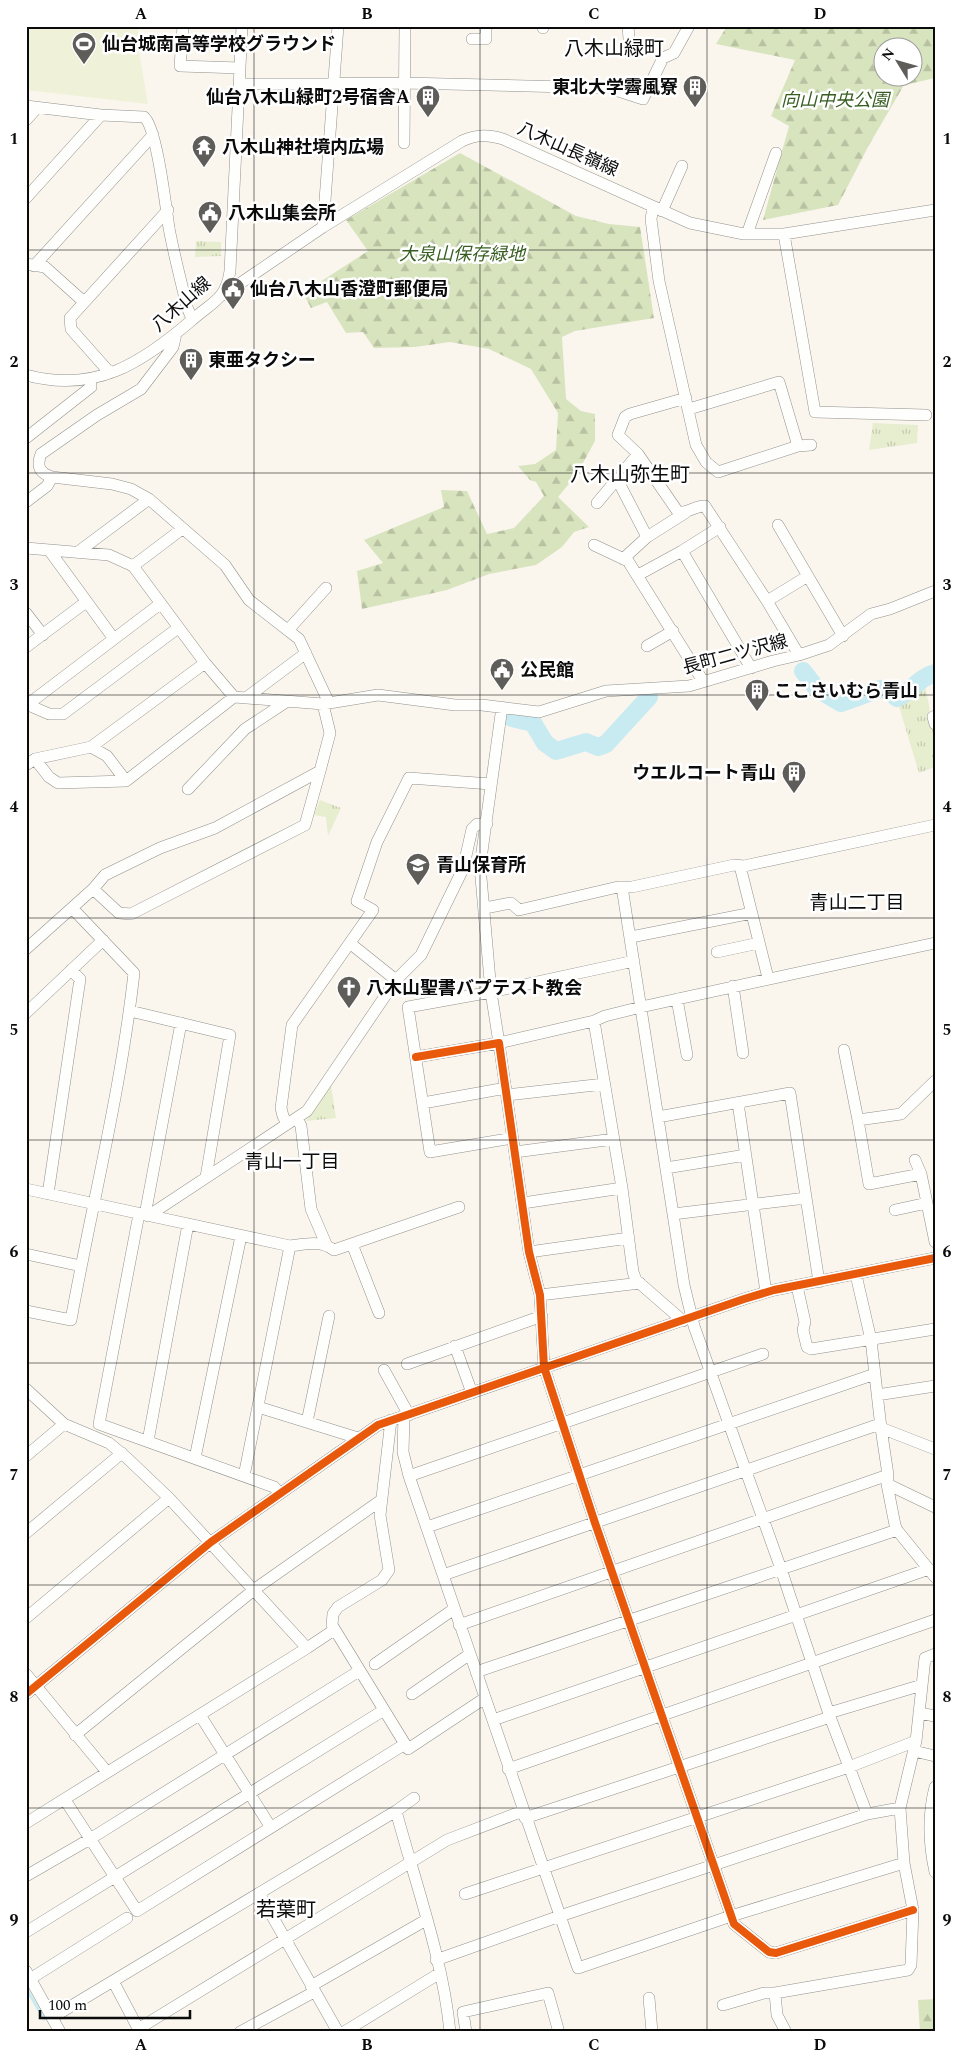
<svg xmlns="http://www.w3.org/2000/svg" width="961" height="2058" font-family="Spectral,'Noto Sans JP',serif">
	<style>
		.forest { fill: url(#forest-firs); fill-rule: evenodd }
		.park { fill: url(#park-tufts) }
		.pitch { fill: #f0f1d9 }
		.lines { fill: none; stroke-linecap: round; stroke-linejoin: round }
		.stream { stroke: #c8eaf1; stroke-width: 3 }
		.river { stroke: #c8eaf1; stroke-width: 18 }
		.minor-casing { stroke: #93918d; stroke-width: 12 }
		.minor { stroke: #fefefc; stroke-width: 11 }
		.cycleway-casing { stroke: #fff; stroke-width: 11 }
		.cycleway { stroke: #e8590c; stroke-width: 8 }
		.grid { fill: none; stroke: #0b0b0b; stroke-width: 1; stroke-opacity: 0.55 }
		.labels { text-anchor: middle; stroke-width: 5; stroke-linejoin: round; paint-order: stroke }
		.poi-label { font-size: 18px; font-weight: bold; fill: #0b0b0b; stroke: #fff; text-anchor: start }
		.park-label { font-size: 18px; font-style: italic; fill: #375e20; stroke: #fff }
		.street-label { font-size: 18px; fill: #0b0b0b; stroke: #fff }
		.neighbourhood-label { font-size: 19px; fill: #0b0b0b; stroke: #fff }
		.quarter-label { font-size: 20px; fill: #0b0b0b; stroke: #fff }
		.neatline { fill: none; stroke: #0b0b0b; stroke-width: 2 }
		.grid-label { font-size: 16px; text-anchor: middle; font-weight: bold; fill: #0b0b0b }
	</style>
	<defs>
		<pattern id="forest-firs" width="22" height="20" patternUnits="userSpaceOnUse" patternTransform="scale(1.25)"><rect width="22" height="20" fill="#d8e4be"/><path d="M5 1l3.5 6h-7zM16 11l3.5 6h-7z" fill="#b8c2a2"/></pattern>
		<pattern id="park-tufts" width="24" height="20" patternUnits="userSpaceOnUse" patternTransform="scale(1.25)"><rect width="24" height="20" fill="#e7edcf"/><path d="M3 7l-1-3M5 7V3M7 7l1-3M15 17l-1-3M17 17v-4M19 17l1-3" fill="none" stroke="#c5cab0"/></pattern>
	</defs>
	<rect width="100%" height="100%" fill="#faf6ee"/>
	<path class="forest" d="M727,26H935V78L904,85L869,145L838,205L763,220L789,126L771,116L795,60L716,44ZM884,48H914V78H884Z
		M460,153L576,216L609,224L640,227L654,318L575,331L562,337L566,399L581,411L595,414V441L577,474L558,497L589,527L574,532L562,547L536,565L489,574L447,590L362,609L357,571L383,563L364,540L444,507L441,490L467,491L487,534L514,528L544,496L536,482L530,480L518,466L535,464L556,450L558,413L531,369L489,349L450,342L415,347L374,348L363,332L346,333L327,302L311,308L303,293L368,251L346,220Z
		M935,1999V2032H920L918,2000Z"/>
	<path class="park" d="M196,241L221,242V256L195,257Z
		M873,423L918,425L917,443L869,450Z
		M925,686L935,735V767L919,773L898,703Z
		M320,800L341,808L328,836L326,817L314,815Z
		M331,1085L336,1118L306,1121Z"/>
	<path class="pitch" d="M26,26H139L137,40L148,104L26,90Z"/>
	<g class="lines">
		<path class="stream" d="M26,1988L44,2019"/>
		<path class="river" d="M803,671L817,689L841,703L880,689H887L897,698C911,691 920,677 935,673
			M512,718L533,723L545,743L556,751L586,742L598,747L606,744L649,697"/>
		<defs>
			<path id="minor" d="M183,26L180,66L240,68
				M628,26L630,51
				M543,28V26
				M472,39H486V26
				M239,84L404,83L609,88L643,99L663,58L674,53L689,26
				M26,106L101,115L144,117C157,127 166,209 169,228C174,255 181,281 187,307L192,319
				M26,120L37,108
				M404,143L405,26
				M236,147L286,150
				M26,198L101,115
				M653,207L651,219L659,281L696,445L706,462L718,472L798,446L811,445
				M662,211L682,166
				M323,227L338,26
				M747,234L776,153
				M784,234L815,412L926,415
				M26,264L45,267L84,302
				M34,266L153,135
				M223,295L323,227L462,141C477,134 488,135 503,139L690,223L744,234H784L935,210
				M176,334L173,347L141,389L97,415L41,454C36,467 40,473 52,477L112,484L131,489L149,499L225,565L249,600L299,639L329,703
				M110,373L71,329L70,318L168,210
				M26,375C95,394 142,363 192,320C212,302 226,300 230,271L242,26
				M686,398L630,414L625,417L618,435L638,454L678,512C689,514 695,505 705,506L767,601L799,655
				M689,409L779,382L798,446
				M26,438L91,387L90,379
				M617,479L647,537
				M26,502L47,486L52,477
				M597,503L638,454
				M778,525L843,636
				M594,545L628,561L703,681
				M26,548L109,555L133,566L205,663L234,697L323,704L378,695L455,705H482L539,712L606,691L689,686L773,661L799,655L829,645L871,614L890,609L935,591
				M49,550L114,639
				M682,551L751,668
				M78,552L149,499
				M623,559L647,537L685,513
				M133,566L182,529
				M638,575L682,551L720,527
				M767,601L808,576
				M26,613L43,635
				M289,629L326,588
				M647,646L673,631
				M26,647L86,602
				M246,698L306,653
				M26,704L49,714H63L178,628
				M27,705L160,604
				M502,707L480,866L491,992L499,1043L594,1021L622,1188L633,1272L636,1280L683,1321
				M935,716L933,717L935,724
				M91,747L107,756L126,781
				M35,759L49,777L58,783L126,781L234,697
				M26,765L35,759L91,747L205,663
				M188,789L245,729L286,702
				M740,866L768,978
				M622,887L673,1214L684,1285L694,1326L781,1569L830,1717L867,1814
				M93,889L119,913L131,914L305,825L320,771
				M485,908L511,903L519,910L618,887H632L734,865L744,866L935,825
				M631,937L752,913
				M351,944L396,980
				M26,949L93,889L105,875L160,848L215,828L320,771L330,733L323,704
				M717,952L759,943
				M733,986L743,1053
				M677,999L687,1055
				M130,1011L230,1035L206,1177
				M26,1013L103,940
				M594,1021L605,1016L641,1007L935,943
				M844,1050L858,1120L869,1184L921,1174
				M416,1057L499,1043L529,1252L540,1295L544,1367L595,1523L734,1924L769,1952L776,1953L913,1910
				M507,1095L604,1084
				M423,1103L506,1088
				M738,1103L766,1292
				M658,1117L790,1093L819,1282
				M297,1118L301,1126L311,1209L326,1244
				M858,1120L901,1114L935,1081
				M287,1124L283,1116L281,1108L292,1025L373,910L357,901L377,842L409,778L491,784
				M513,1138L430,1152L408,1007L491,992L634,961
				M515,1152L614,1139
				M915,1160L921,1174L935,1242
				M666,1168L746,1155
				M26,1189L290,1246C307,1244 320,1240 334,1250L459,1207
				M48,1194L80,979L71,970
				M523,1203L622,1188
				M895,1210L927,1203
				M139,1214L99,1424L274,1487L280,1493
				M673,1214L806,1198
				M145,1215L181,1023
				M148,1216L307,1111L396,980L421,955L463,869L472,829L477,824H487
				M352,1244L379,1313
				M529,1252L629,1238
				M26,1254L81,1266
				M856,1275L871,1340L881,1428L888,1475L887,1484L895,1525L897,1530L935,1577
				M797,1286L805,1322L803,1330L807,1347L811,1349L935,1329
				M540,1295L640,1283
				M26,1311L71,1320C92,1204 121,1090 134,973L72,908
				M455,1346L472,1393
				M407,1364L542,1316
				M384,1370L409,1415
				M877,1395L935,1386
				M258,1407L358,1438
				M404,1416L403,1452L409,1476L578,1968L731,1916L904,1863
				M391,1420L380,1515L389,1570L382,1580L338,1607L333,1614L332,1625L408,1749L485,1698
				M307,1422L329,1316
				M881,1428L935,1449
				M148,1441L188,1224
				M26,1456L64,1424
				M195,1458L241,1236
				M244,1476L290,1246
				M409,1476L763,1354
				M887,1484L935,1507
				M427,1527L875,1374
				M26,1533L122,1453
				M443,1575L880,1424
				M26,1618L169,1498
				M459,1625L888,1475
				M307,1648L334,1630
				M375,1664L454,1609
				M476,1672L897,1530
				M26,1674L107,1772
				M26,1694L211,1542L378,1425L744,1299L774,1290L935,1258
				M412,1694L470,1654
				M829,1713L922,1685
				M919,1713L935,1716
				M200,1715L270,1826
				M493,1720L929,1569
				M75,1735L255,1589L380,1501
				M914,1751L935,1756
				M508,1769L935,1620
				M935,1787C928,1814 929,1845 935,1872
				M65,1800L137,1911L405,1744
				M396,1811C415,1882 443,1959 450,2032
				M525,1818L830,1717
				M26,1823L307,1648L169,1498L127,1458L109,1443L64,1424L26,1389
				M26,1876L90,1839L359,1671
				M259,1893L338,2032
				M465,1894L849,1767L916,1741
				M26,1932L384,1710
				M436,1960L560,1916L867,1814L900,1808
				M26,1971L60,2032
				M30,1979L127,1918
				M113,1981L140,2032
				M311,1986L426,1920
				M775,1993L777,2015L786,2032
				M649,1998L652,2032
				M723,2005L764,1993H775L908,1970L911,1965L913,1910L904,1863L900,1808L916,1741L925,1658L935,1654
				M53,2017L396,1811L414,1798
				M138,2029L447,1840L523,1811
				M240,2032L314,1992
				M344,2032L440,1973
				M466,2032L463,2012L548,1993L558,2029"/>
		</defs>
		<use href="#minor" class="minor-casing"/>
		<use href="#minor" class="minor"/>
		<defs>
			<path id="cycleway" d="M416,1057L499,1043L529,1252L540,1295L544,1367L595,1523L734,1924L769,1952L776,1953L913,1910
				M26,1694L211,1542L378,1425L744,1299L774,1290L935,1258"/>
		</defs>
		<use href="#cycleway" class="cycleway-casing"/>
		<use href="#cycleway" class="cycleway"/>
	</g>
	<path class="grid" d="M254,26V2032M480,26V2032M707,26V2032M26,250H935M26,473H935M26,695H935M26,918H935M26,1140H935M26,1363H935M26,1585H935M26,1808H935"/>
	<defs>
		<symbol id="stadium-pin" viewBox="-11 -11 22 30"><path d="M0 17L-7.5 6A9.5 9.5 0 1 1 7.5 6Z" fill="#5f5d5a" stroke="#fff"/><path d="M0-5a6.5 5 0 1 0 0 10a6.5 5 0 1 0 0-10ZM-3.5-1.8h7v3.6h-7Z" fill="#fff"/></symbol>
		<symbol id="building-pin" viewBox="-11 -11 22 30"><path d="M0 17L-7.5 6A9.5 9.5 0 1 1 7.5 6Z" fill="#5f5d5a" stroke="#fff"/><path d="M-4-6H4V6H1V3H-1V6H-4ZM-2.5-4.3h1.7v1.8h-1.7ZM.8-4.3h1.7v1.8H.8ZM-2.5-1h1.7V.8h-1.7ZM.8-1h1.7V.8H.8Z" fill="#fff"/></symbol>
		<symbol id="temple-pin" viewBox="-11 -11 22 30"><path d="M0 17L-7.5 6A9.5 9.5 0 1 1 7.5 6Z" fill="#5f5d5a" stroke="#fff"/><path d="M0-6L5-2H3V0L6.5 2.5H4V6H1.5V3h-3V6H-4V2.5H-6.5L-3 0V-2H-5Z" fill="#fff"/></symbol>
		<symbol id="civic-pin" viewBox="-11 -11 22 30"><path d="M0 17L-7.5 6A9.5 9.5 0 1 1 7.5 6Z" fill="#5f5d5a" stroke="#fff"/><path d="M-.6-6.5H3V-4.5H.6V-3L4-1V1h2V6H-6V1h2V-1L-.6-3ZM-1.2 2.5V6h2.4V2.5Z" fill="#fff"/></symbol>
		<symbol id="school-pin" viewBox="-11 -11 22 30"><path d="M0 17L-7.5 6A9.5 9.5 0 1 1 7.5 6Z" fill="#5f5d5a" stroke="#fff"/><path d="M0-5L7-2L0 1L-7-2ZM-4 1L0 2.5L4 1V4Q0 6-4 4Z" fill="#fff"/></symbol>
		<symbol id="church-pin" viewBox="-11 -11 22 30"><path d="M0 17L-7.5 6A9.5 9.5 0 1 1 7.5 6Z" fill="#5f5d5a" stroke="#fff"/><path d="M-1.2-6h2.4v3.5h3.3v2.4h-3.3V6h-2.4V-.1h-3.3v-2.4h3.3Z" fill="#fff"/></symbol>
	</defs>
	<g fill-rule="evenodd">
		<use href="#stadium-pin" x="70" y="30" width="28" height="38"/>
		<use href="#building-pin" x="681" y="73" width="28" height="38"/>
		<use href="#building-pin" x="414" y="83" width="28" height="38"/>
		<use href="#temple-pin" x="190" y="133" width="28" height="38"/>
		<use href="#civic-pin" x="196" y="199" width="28" height="38"/>
		<use href="#civic-pin" x="219" y="275" width="28" height="38"/>
		<use href="#building-pin" x="177" y="346" width="28" height="38"/>
		<use href="#civic-pin" x="488" y="656" width="28" height="38"/>
		<use href="#building-pin" x="743" y="677" width="28" height="38"/>
		<use href="#building-pin" x="780" y="759" width="28" height="38"/>
		<use href="#school-pin" x="404" y="851" width="28" height="38"/>
		<use href="#church-pin" x="335" y="974" width="28" height="38"/>
	</g>
	<g class="labels">
		<g class="poi-label">
			<text x="102" y="50">仙台城南高等学校グラウンド</text>
			<text x="678" y="93" text-anchor="end">東北大学霽風寮</text>
			<text x="410" y="103" text-anchor="end">仙台八木山緑町2号宿舎A</text>
			<text x="222" y="153">八木山神社境内広場</text>
			<text x="228" y="219">八木山集会所</text>
			<text x="250" y="295">仙台八木山香澄町郵便局</text>
			<text x="208" y="366">東亜タクシー</text>
			<text x="520" y="676">公民館</text>
			<text x="774" y="697">ここさいむら青山</text>
			<text x="776" y="779" text-anchor="end">ウエルコート青山</text>
			<text x="436" y="871">青山保育所</text>
			<text x="366" y="994">八木山聖書バプテスト教会</text>
		</g>
		<g class="park-label">
			<text x="835" y="106">向山中央公園</text>
			<text x="462" y="260">大泉山保存緑地</text>
		</g>
		<g class="street-label">
			<text transform="translate(568 149) rotate(24)" y="6">八木山長嶺線</text>
			<text transform="translate(181 304) rotate(-42)" y="6">八木山線</text>
			<text transform="translate(735 654) rotate(-15)" y="6">長町二ツ沢線</text>
		</g>
		<g class="neighbourhood-label">
			<text x="857" y="909">青山二丁目</text>
			<text x="292" y="1168">青山一丁目</text>
		</g>
		<g class="quarter-label">
			<text x="614" y="55">八木山緑町</text>
			<text x="630" y="481">八木山弥生町</text>
			<text x="286" y="1916">若葉町</text>
		</g>
	</g>
	<rect width="961" height="2058" fill="none" stroke="#ffffff" stroke-width="55"/>
	<g transform="translate(898 62) rotate(307)"><circle r="24" fill="#ffffff" stroke="#9d9d9d"/>
	<path d="M0-4L9 19L0 12L-9 19Z" fill="#5f5d5a"/>
	<text y="-8" font-size="14" font-weight="bold" text-anchor="middle" fill="#0b0b0b">N</text>
	</g>
	<path d="M40 2010v8h150v-8" fill="none" stroke="#0b0b0b" stroke-width="2.5"/>
	<text x="48" y="2010" font-size="15" fill="#0b0b0b" stroke="#ffffff" stroke-width="4" paint-order="stroke">100 m</text>
	<rect x="28" y="28" width="906" height="2002" class="neatline"/>
	<g class="grid-label">
		<text x="141" y="19">A</text>
		<text x="367" y="19">B</text>
		<text x="594" y="19">C</text>
		<text x="820" y="19">D</text>
		<text x="14" y="144">1</text>
		<text x="947" y="144">1</text>
		<text x="14" y="367">2</text>
		<text x="947" y="367">2</text>
		<text x="14" y="590">3</text>
		<text x="947" y="590">3</text>
		<text x="14" y="812">4</text>
		<text x="947" y="812">4</text>
		<text x="14" y="1035">5</text>
		<text x="947" y="1035">5</text>
		<text x="14" y="1257">6</text>
		<text x="947" y="1257">6</text>
		<text x="14" y="1480">7</text>
		<text x="947" y="1480">7</text>
		<text x="14" y="1702">8</text>
		<text x="947" y="1702">8</text>
		<text x="14" y="1925">9</text>
		<text x="947" y="1925">9</text>
		<text x="141" y="2050">A</text>
		<text x="367" y="2050">B</text>
		<text x="594" y="2050">C</text>
		<text x="820" y="2050">D</text>
	</g>
</svg>
